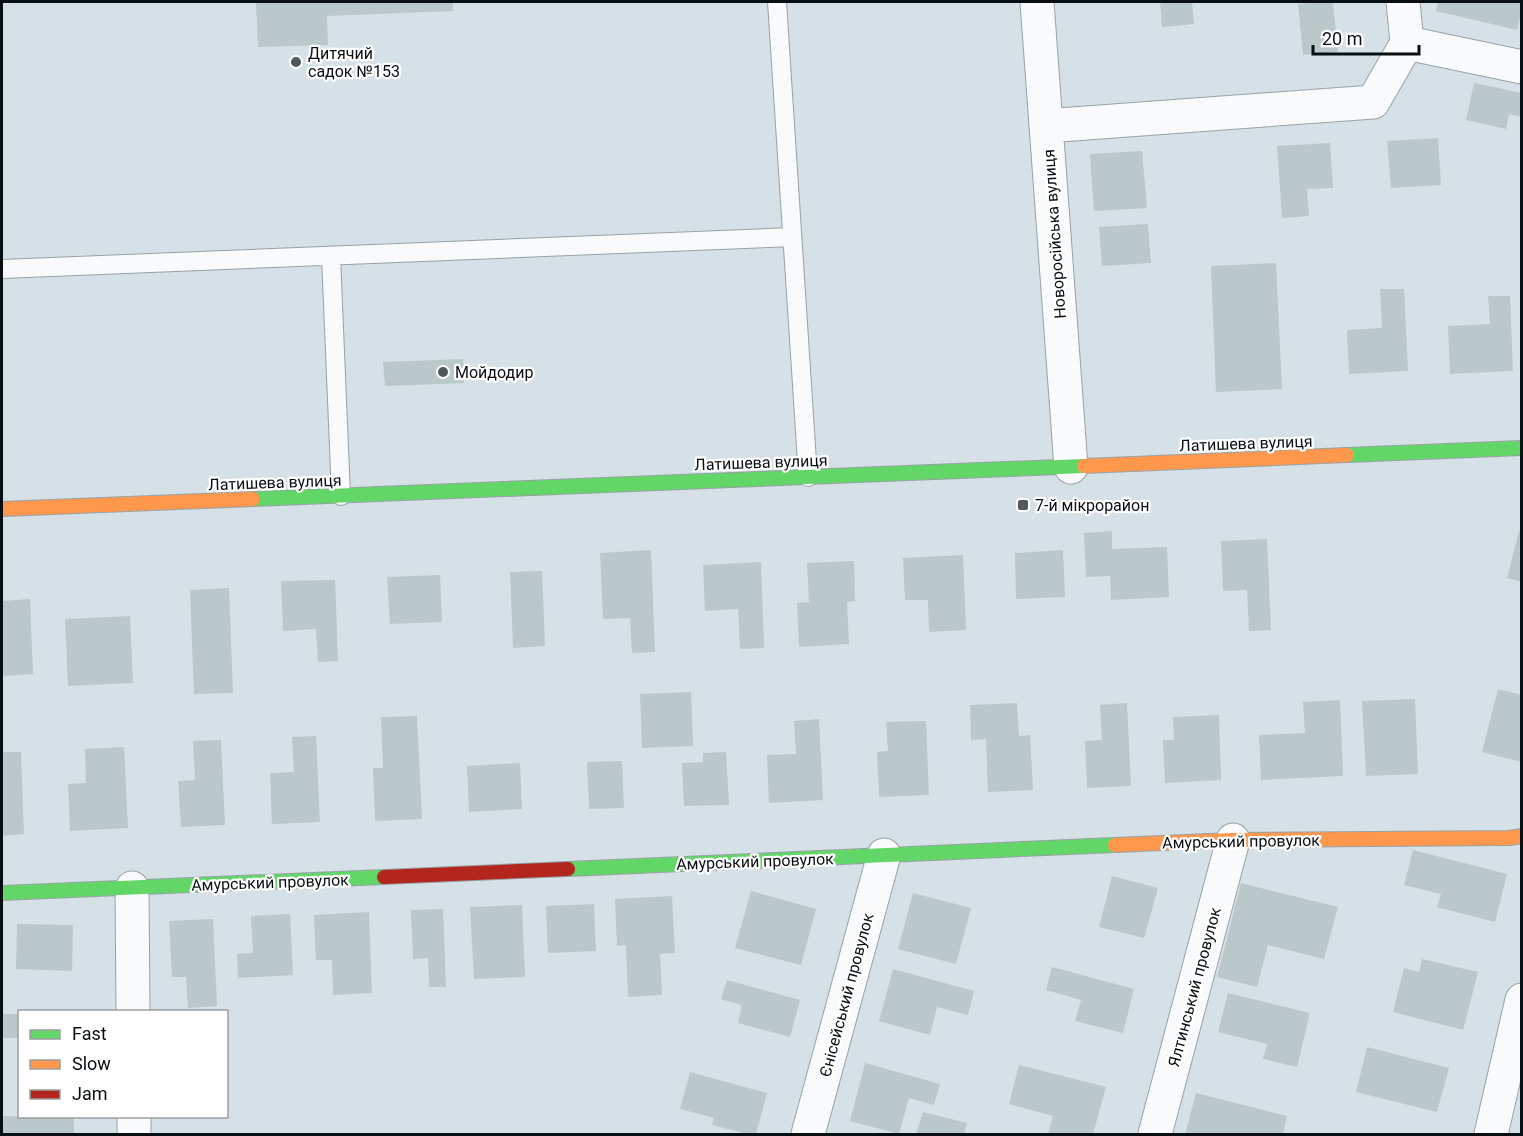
<svg xmlns="http://www.w3.org/2000/svg" width="1523" height="1136" font-family="Roboto,sans-serif">
	<style>
		.building { fill: #bac8ca }
		.lines { fill: none; stroke-linecap: round; stroke-linejoin: round }
		.lane-casing { stroke: #98a2a6; stroke-width: 20 }
		.street-casing { stroke: #98a2a6; stroke-width: 35 }
		.fast-casing { stroke: #98a2a6; stroke-width: 16 }
		.slow-casing { stroke: #98a2a6; stroke-width: 16 }
		.jam-casing { stroke: #98a2a6; stroke-width: 16 }
		.lane { stroke: #f9fafb; stroke-width: 18 }
		.street { stroke: #f9fafb; stroke-width: 33 }
		.fast { stroke: #63d668; stroke-width: 14 }
		.slow { stroke: #ff974d; stroke-width: 14 }
		.jam { stroke: #b3261e; stroke-width: 14 }
		.poi-dot { fill: #50585c; stroke: #fff; stroke-width: 2 }
		.labels { text-anchor: middle; stroke-width: 4.5; stroke-linejoin: round; paint-order: stroke }
		.poi-label { font-size: 16px; fill: #080f12; stroke: #fff; text-anchor: start }
		.street-label { font-size: 16px; fill: #080f12; stroke: #fff }
	</style>
	<rect width="100%" height="100%" fill="#d5e1e6"/>
	<path class="building" d="M256,2H453V11L327,16L328,45L258,47Z
		M1160,2H1192L1194,24L1162,27Z
		M1330,2H1333L1338,52L1303,55L1298,4Z
		M1438,2H1522V11L1517,30L1436,11Z
		M1474,83L1522,93V117L1509,114L1506,129L1466,120Z
		M1438,138L1441,185L1391,188L1387,141Z
		M1330,143L1333,188L1307,189L1309,216L1282,218L1277,146Z
		M1142,151L1147,208L1094,211L1090,154Z
		M1148,224L1151,263L1102,266L1099,227Z
		M1276,263L1282,389L1216,392L1211,266Z
		M1380,289H1404L1408,371L1349,374L1347,330L1382,328Z
		M1488,296H1510L1513,371L1450,374L1448,326L1490,324Z
		M463,359L464,383L385,386L383,362Z
		M1112,531V549L1167,547L1169,597L1111,600L1110,576L1086,577L1084,533Z
		M1519,531H1522V582L1507,578Z
		M1267,539L1271,630L1249,631L1247,590L1223,591L1221,541Z
		M651,550L655,652L632,653L630,618L603,619L600,553Z
		M1063,550L1065,597L1016,599L1015,553Z
		M963,555L966,630L929,632L928,600H905L903,558Z
		M854,561L855,601L847,602L849,644L799,647L797,603L809,602L807,563Z
		M761,562L764,648L740,649L738,609L705,611L703,565Z
		M542,571L545,646L513,648L510,572Z
		M440,575L442,622L390,624L387,577Z
		M335,580L338,661L318,662L316,629L283,631L281,581Z
		M229,588L233,693L194,694L190,590Z
		M30,599L33,674L2,676V601Z
		M130,616L133,683L68,686L65,619Z
		M1498,689L1522,695V762L1482,752Z
		M691,692L693,746L642,748L640,694Z
		M1415,699L1418,774L1366,776L1362,701Z
		M1340,700L1343,776L1261,780L1259,735L1305,733L1303,702Z
		M1017,703L1019,736L1030,735L1033,790L988,792L986,739L971,740L970,705Z
		M1127,703L1131,786L1087,788L1085,741L1102,740L1100,705Z
		M1219,715L1221,780L1165,783L1163,740H1174L1173,717Z
		M417,716L422,819L375,821L373,768H383L381,717Z
		M819,719L823,800L769,803L767,755L796,754L794,721Z
		M926,721L929,795L879,797L877,752L888,751L886,722Z
		M316,736L320,822L272,824L270,773L294,772L292,737Z
		M221,740L225,825L181,827L178,781L195,780L193,741Z
		M124,747L128,828L70,831L68,784L86,783L85,749Z
		M2,752H21L24,834L2,836Z
		M726,752L729,805L684,806L682,763L703,762V753Z
		M622,761L624,808L589,809L587,762Z
		M520,763L522,809L469,812L467,766Z
		M1413,850L1507,874L1495,922L1437,907L1441,894L1404,885Z
		M1112,876L1158,888L1144,938L1099,927Z
		M1241,883L1338,907L1324,959L1268,945L1257,987L1217,977Z
		M751,891L816,909L801,965L735,948Z
		M913,893L971,908L956,964L898,949Z
		M672,896L675,953L660,954L662,995L628,997L626,945L617,946L615,899Z
		M594,904L596,951L548,953L546,906Z
		M522,905L525,977L474,979L470,907Z
		M443,909L446,987H429L428,958L413,959L411,910Z
		M369,912L372,993L333,995L332,960H316L314,915Z
		M290,914L293,975L238,978L237,954L253,953L251,916Z
		M213,919L217,1006L188,1008L186,977H172L169,921Z
		M17,924L73,925L72,971L16,969Z
		M1422,959L1478,972L1463,1030L1393,1012L1404,968L1419,972Z
		M1052,967L1134,989L1123,1033L1075,1021L1081,1000L1046,990Z
		M893,969L974,991L968,1015L937,1007L930,1035L879,1021Z
		M727,980L800,1000L790,1037L738,1023L742,1005L721,999Z
		M1228,993L1310,1013L1297,1067L1263,1059L1267,1044L1218,1032Z
		M2,1014H20V1038H2Z
		M1367,1047L1449,1068L1437,1112L1356,1092Z
		M865,1063L940,1084L934,1105L909,1098L899,1134L850,1121Z
		M1019,1065L1106,1087L1093,1134H1048L1053,1116L1009,1104Z
		M690,1072L767,1093L756,1134H747L712,1125L714,1118L680,1109Z
		M1196,1093L1287,1116L1283,1134H1185Z
		M923,1112L967,1123L964,1134H916Z
		M2,1116L74,1118V1134H2Z"/>
	<g class="lines">
		<defs>
			<path id="lane" d="M777,2L808,477
				M331,256L341,496
				M2,269L792,237"/>
			<path id="street" d="M1037,2L1071,467
				M1403,2L1407,43
				M1407,43L1522,67
				M1046,126L1373,102L1407,43
				M132,888L133,1012
				M134,1116V1134
				M808,1134L884,855
				M1155,1134L1233,840
				M1491,1134L1522,1000"/>
			<path id="fast" d="M1347,455L1522,448
				M253,499L1084,466
				M568,869L1115,845
				M2,893L384,877"/>
			<path id="slow" d="M1084,466L1347,455
				M2,509L253,499
				M1115,845L1233,840L1509,838L1522,836"/>
			<path id="jam" d="M384,877L568,869"/>
		</defs>
		<use href="#lane" class="lane-casing"/>
		<use href="#street" class="street-casing"/>
		<use href="#fast" class="fast-casing"/>
		<use href="#slow" class="slow-casing"/>
		<use href="#jam" class="jam-casing"/>
		<use href="#lane" class="lane"/>
		<use href="#street" class="street"/>
		<use href="#fast" class="fast"/>
		<use href="#slow" class="slow"/>
		<use href="#jam" class="jam"/>
	</g>
	<g class="poi-dot">
		<circle cx="296" cy="62" r="6"/>
		<circle cx="443" cy="372" r="6"/>
		<rect x="1017" y="499" width="12" height="12" rx="3"/>
	</g>
	<g class="labels">
		<g class="poi-label">
			<text x="308" y="59">Дитячий<tspan x="308" dy="18">садок №153</tspan></text>
			<text x="455" y="378">Мойдодир</text>
			<text x="1035" y="511">7-й мікрорайон</text>
		</g>
		<g class="street-label">
			<text transform="translate(1054 234) rotate(-94)" y="6">Новоросійська вулиця</text>
			<text transform="translate(1246 443) rotate(-2)" y="6">Латишева вулиця</text>
			<text transform="translate(761 462) rotate(-2)" y="6">Латишева вулиця</text>
			<text transform="translate(275 482) rotate(-2)" y="6">Латишева вулиця</text>
			<text transform="translate(1241 841) rotate(-1)" y="6">Амурський провулок</text>
			<text transform="translate(755 861) rotate(-2)" y="6">Амурський провулок</text>
			<text transform="translate(270 882) rotate(-2)" y="6">Амурський провулок</text>
			<text transform="translate(1194 987) rotate(-75)" y="6">Ялтинський провулок</text>
			<text transform="translate(846 995) rotate(-75)" y="6">Єнісейський провулок</text>
		</g>
	</g>
	<rect width="1523" height="1136" fill="none" stroke="#080f12" stroke-width="6"/>
	<rect x="18" y="1010" width="210" height="108" fill="#ffffff" stroke="#9c9fa0" stroke-width="1.5"/>
	<rect x="30" y="1030" width="30" height="9" fill="#63d668" stroke="#9c9fa0" stroke-width="1.5"/>
	<text x="72" y="1040" font-size="18" fill="#080f12">Fast</text>
	<rect x="30" y="1060" width="30" height="9" fill="#ff974d" stroke="#9c9fa0" stroke-width="1.5"/>
	<text x="72" y="1070" font-size="18" fill="#080f12">Slow</text>
	<rect x="30" y="1090" width="30" height="9" fill="#b3261e" stroke="#9c9fa0" stroke-width="1.5"/>
	<text x="72" y="1100" font-size="18" fill="#080f12">Jam</text>
	<path d="M1313 45v9h106v-9" fill="none" stroke="#080f12" stroke-width="3"/>
	<text x="1322" y="45" font-size="18" fill="#080f12" stroke="#ffffff" stroke-width="4.5" paint-order="stroke">20 m</text>
</svg>
